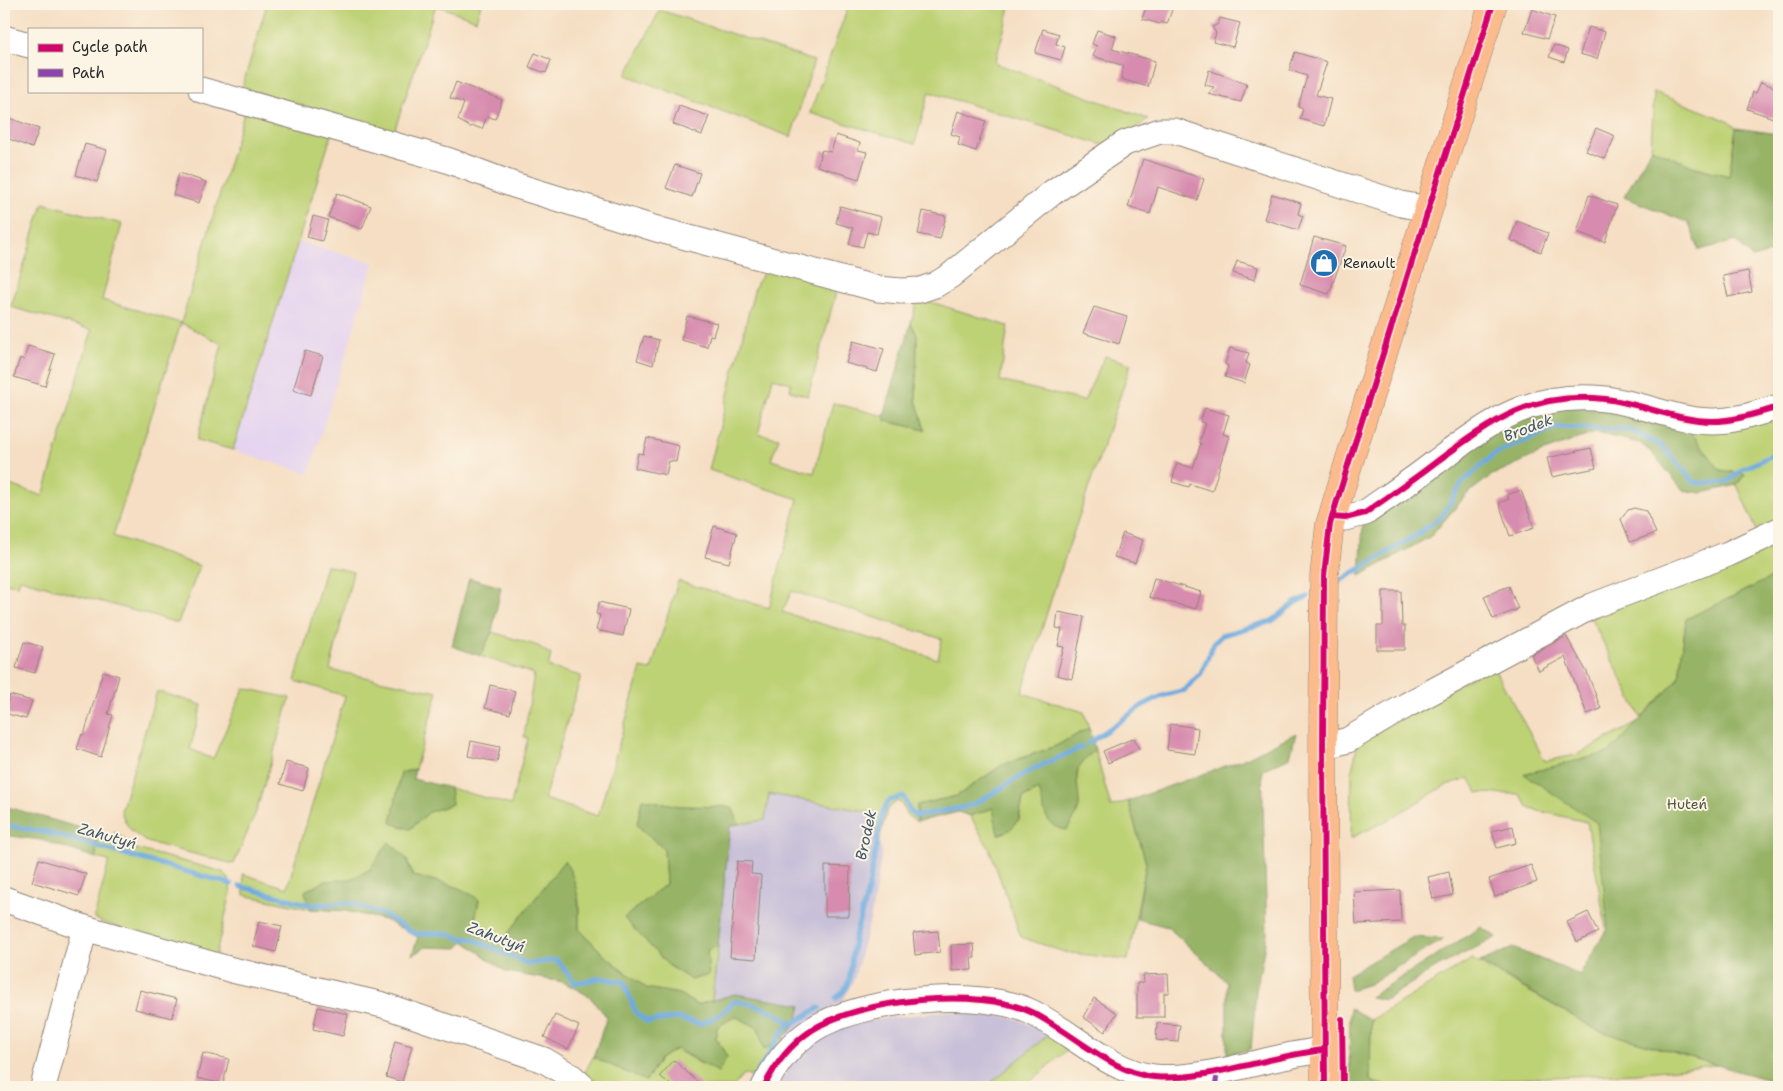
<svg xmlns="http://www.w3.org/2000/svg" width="1783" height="1091" font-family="'Shantell Sans',sans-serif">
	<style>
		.built { fill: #e5d3f0 }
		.industrial { fill: #c7c0d8 }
		.green { fill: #bdd175; stroke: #747e50; fill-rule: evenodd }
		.forest { fill: #96b366; stroke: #606f48 }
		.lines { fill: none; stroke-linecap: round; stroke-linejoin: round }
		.stream { stroke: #6eaadf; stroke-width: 5 }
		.building { fill: #d78bae }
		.minor-casing { stroke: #908477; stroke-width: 27 }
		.major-casing { stroke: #908477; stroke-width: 29 }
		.minor { stroke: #fff; stroke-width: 25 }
		.major { stroke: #fbbb8d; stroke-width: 28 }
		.quiet { stroke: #8e44ad; stroke-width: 5; stroke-dasharray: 10 5; stroke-linecap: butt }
		.cycleway-casing { stroke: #fcf5e5; stroke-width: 9 }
		.cycleway { stroke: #d6006c; stroke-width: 6 }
		.labels { text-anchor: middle; stroke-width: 4; stroke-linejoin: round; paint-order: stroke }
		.poi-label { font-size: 14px; fill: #2b2b2b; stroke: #fcf5e5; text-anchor: start }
		.park-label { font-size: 14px; fill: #50543e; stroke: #fcf5e5 }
		.water-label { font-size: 15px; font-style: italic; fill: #42576a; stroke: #fcf5e5 }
	</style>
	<rect width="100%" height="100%" fill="#fcf5e5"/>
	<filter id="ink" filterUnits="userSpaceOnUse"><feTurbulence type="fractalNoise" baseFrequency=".02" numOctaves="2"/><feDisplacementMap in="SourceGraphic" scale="10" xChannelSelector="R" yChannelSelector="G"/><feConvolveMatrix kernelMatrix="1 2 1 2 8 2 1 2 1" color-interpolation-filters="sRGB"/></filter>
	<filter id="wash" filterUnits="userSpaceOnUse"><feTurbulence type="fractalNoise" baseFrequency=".0096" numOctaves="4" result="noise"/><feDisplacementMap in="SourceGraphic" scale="20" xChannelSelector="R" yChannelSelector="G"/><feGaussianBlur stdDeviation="1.12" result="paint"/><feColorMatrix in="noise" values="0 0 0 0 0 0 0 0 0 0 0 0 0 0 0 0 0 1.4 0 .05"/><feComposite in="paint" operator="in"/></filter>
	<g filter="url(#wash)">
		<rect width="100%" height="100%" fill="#f5dec3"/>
		<path class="built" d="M299,242L374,263L309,474L233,450Z"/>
		<path class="industrial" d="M769,794L870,812L882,852L871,916L854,979L843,1001L785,1039L800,1012L801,1005L735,994L712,1001L730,825L765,820Z
			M951,1011L1015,1018L1049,1034L986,1087H778L791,1062L808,1044L842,1027L886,1018Z"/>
		<path class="green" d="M267,4H481L476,20L436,5L394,132L242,88Z
			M849,4H1011L995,63L1148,119L1110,147L929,92L915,144L810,113Z
			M660,10L814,61L791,137L626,75Z
			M1654,92L1726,120L1736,128L1729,176L1692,166L1651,148Z
			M245,110L332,133L233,450L197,440L222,344L181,323L113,536L200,566L178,623L20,579L18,585L4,583V483L43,496L92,330L11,307L43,203L122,224L102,300L181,323Z
			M767,267L838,285L808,396L790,391L791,383L773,378L758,434L779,438L771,460L814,473L833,403L884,416L886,421L925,430L916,400L917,335L911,323L918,298L1008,326L1000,381L1084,401L1105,356L1131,364L1055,587L1022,693L1084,712L1089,728L1056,746L1002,765L957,796L917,805V822L908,816L901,803L897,801L887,810L879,841L870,812L769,794L765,820L739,824L732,807L680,806L642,799L637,825L664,849L666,884L624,918L707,951L718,946L712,1001L697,1005L679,994L646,988L604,955L579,929V901L564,862L504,939L473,930L479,900C461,885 435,881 413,876L406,858L351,879L325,881L305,891L310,909L244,895L243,874L287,888L345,696L295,681L326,565L353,572L330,670L438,692L415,769L401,773L410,829L429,812L452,804L450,788L511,805L528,738L524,737L534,674L480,656L492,632L538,646L551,655L548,667L581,676L544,799L598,816L641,668L651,670L678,581L769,608L798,499L709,470L755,287ZM792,591L942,639L938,659L782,612Z
			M1779,410V525L1759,536L1737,485L1745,474L1720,470L1694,436L1681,424Z
			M1771,543L1777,575L1686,619L1679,678L1641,718L1589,614Z
			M1492,665L1545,761L1576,755L1731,674L1608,939L1587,822L1530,809L1519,794L1478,793L1469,778L1446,785L1388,820L1351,838L1352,770L1358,743Z
			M244,688L290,698L256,812L234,864L147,842C131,832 127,828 121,811L157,691L202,705L190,749L213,759Z
			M1095,750L1111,807L1128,801L1146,863L1128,960L1064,952L1021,937L989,848L970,816L994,808L1019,821L1023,798L1039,790L1079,807L1076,786L1079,763Z
			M115,832L136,849L209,868L223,872L229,879L231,893L215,957L104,923L94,918L109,861L96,858L98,833L113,837Z
			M1472,959L1597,1030L1717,1065L1636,1073L1510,1079L1480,1085V1087H1389L1370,1081L1371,1020Z
			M735,1016L785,1039L761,1079L744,1074L733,1087H597L584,1074L593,1057L646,1081L660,1059L676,1049L701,1064L727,1057L716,1038L717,1027Z
			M1049,1034L1067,1050L1024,1087H986Z"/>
		<path class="forest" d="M1736,128L1779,134V250L1752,258L1736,241L1699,250L1689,223L1624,197L1651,148L1692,166L1729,176Z
			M911,323L917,335L916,400L925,430L886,421L884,416Z
			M1568,403L1681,424L1694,436L1720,470L1745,474L1737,485L1702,493L1683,490L1652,453L1640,443L1595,433L1547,450L1492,475L1467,494L1431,536L1360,576L1363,524L1498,423Z
			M1779,538V1083L1597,1030L1480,962L1513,948L1580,975L1608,927L1597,823L1524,774L1610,752L1679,678L1686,619L1777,575L1771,543Z
			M469,578L501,587L492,632L480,656L452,646Z
			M1089,728L1095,750C1068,773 1079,775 1079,805C1079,813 1071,823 1067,830C1043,827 1045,810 1039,790L1023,798C1019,818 1019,828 998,835L993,808L970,816L958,812L917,822V805L957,796L1002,765L1056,746Z
			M1296,733L1290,757L1262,770L1267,934L1256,991L1251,1049L1227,1055V982L1168,927L1137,919L1146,863L1128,801L1242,760Z
			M415,769L413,779L450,788L452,804L429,812L410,829L391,823L401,773Z
			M642,799L680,806L732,807L739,824L730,826L718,946L707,951L709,975L691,980L668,965L624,918L666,884L664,849L637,825Z
			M4,806L98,833L96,858L41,840L4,835Z
			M389,842L406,858L413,876C435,881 461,885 479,900L473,930L504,939L564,861C579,880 579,906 579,929L604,955L646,988L679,994L697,1005L735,994L801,1005C797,1029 784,1039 764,1050L758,1028L735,1016L717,1027L716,1038L727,1057L718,1072L676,1049L660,1059L646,1081L593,1057L607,1017L589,996L563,982L506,972L464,941L458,948L426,947L412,955L418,937L385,920L346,911L310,909L305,891L325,881L351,879L369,870Z
			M1481,927L1497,937L1439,966L1385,1000L1370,997Z
			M1413,937L1444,939L1369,984L1350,990L1348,975Z
			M1350,1008L1371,1020L1370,1081L1389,1087H1349Z"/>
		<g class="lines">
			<path class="stream" d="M1338,582L1415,536L1442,516L1462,483L1493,455L1556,427L1630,430L1662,446L1695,483L1727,482L1743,469L1779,452
				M1089,743L1143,705L1162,696L1185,690L1201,673L1214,643L1222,635L1272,621L1296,602L1308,597
				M4,825L45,832L231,884
				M240,886L311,905L350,903L383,914L415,934L445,933L460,938L473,939L528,964L557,960L575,983L600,978L624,982L636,1013L647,1022L676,1018L701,1024L719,1015L735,1001C756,1004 775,1010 792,1024
				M836,998L844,991L849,980L854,940L868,891L882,814L888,801L903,796L910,811L916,816L965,807L976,803L1031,770L1082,747
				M748,1087L785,1028L819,1008"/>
		</g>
		<g id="blocks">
			<path class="building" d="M1147,4H1174L1167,24L1161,22L1160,24L1142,19Z
				M1532,9L1555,17L1547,39L1524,32Z
				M1220,18L1240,23L1233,47L1213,42L1216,33L1212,27L1218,24Z
				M1589,27L1605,32L1597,59L1580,54Z
				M1043,29L1059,34L1056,44L1065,47L1061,60L1035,53Z
				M1097,30L1116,36L1112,49L1155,61L1148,87L1121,79L1124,66L1093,56L1097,46L1092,44Z
				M1554,45L1568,50L1564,62L1549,57Z
				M1295,52L1327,62L1316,95L1331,99L1324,126L1300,119L1303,109L1298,107L1307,76L1289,70Z
				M535,53L551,60L546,73L529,67Z
				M1209,70L1247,84L1241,102L1208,94L1214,87L1205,85Z
				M456,82L502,100L495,119L487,116L482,129L474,126L470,127L458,120L464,103L450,98Z
				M1761,82L1779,89L1775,100L1779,101L1773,118L1747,109L1753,92L1756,93Z
				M679,106L709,116L702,135L673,124Z
				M958,111L986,121L976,151L958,145L960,137L951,134Z
				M4,116L39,129L32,148L4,137Z
				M1596,128L1615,136L1605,159L1586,151Z
				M836,135L860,143L858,150L867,152L859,179L817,166L822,150L831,152Z
				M85,144L107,150L97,182L76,175Z
				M1143,159L1204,179L1197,200L1158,187L1150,214L1128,207Z
				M675,165L700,173L692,197L666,188Z
				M179,173L206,182L199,203L173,195Z
				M337,193L371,206L362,229L328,217Z
				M1272,194L1301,203L1298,214L1303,216L1298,230L1264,219Z
				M1589,195L1617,205L1605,242L1577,232Z
				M840,206L881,217L877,234L867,232L863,247L849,244L853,228L836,223Z
				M923,211L946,216L940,239L918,234Z
				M313,216L328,220L322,241L307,237Z
				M1517,221L1548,233L1541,252L1510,240Z
				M1314,237L1346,246L1329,294L1300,285Z
				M1237,261L1258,267L1255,280L1233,273Z
				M1748,271L1752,292L1728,297L1723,276Z
				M1094,307L1127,317L1119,344L1083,333Z
				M687,316L717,323L713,336L710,335L707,347L681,340Z
				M644,336L659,340L653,365L637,360Z
				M853,341L884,349L877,372L846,363Z
				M28,346L55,354L45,386L14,377L20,358L24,360Z
				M1230,348L1249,353L1246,363L1250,365L1244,383L1225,377L1228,366L1225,364Z
				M305,351L323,356L311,395L293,390Z
				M1205,408L1229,415L1223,434L1229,436L1212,491L1190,484L1189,487L1172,482L1177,463L1193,468L1201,443L1199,442L1205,423L1200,422Z
				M647,438L679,446L676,462L669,461L666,475L635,468L638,453L643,454Z
				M1591,448L1596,468L1552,477L1547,458Z
				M1521,490L1534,528L1510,536L1499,503L1509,499L1507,495Z
				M1634,508L1646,511L1656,533L1630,542L1621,519L1628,510Z
				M714,526L737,533L729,563L705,557Z
				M1123,533L1143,540L1135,563L1114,557Z
				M1154,578L1201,592L1196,609L1149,597Z
				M1509,586L1518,609L1493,619L1484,596Z
				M1383,591H1401L1402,626H1405V650H1377V626H1383Z
				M599,602L629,609L623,636L596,630L600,615L596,614Z
				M1058,612L1084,617L1072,679L1057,675L1064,647L1058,646L1062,629L1056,628Z
				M1566,636L1587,672L1601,709L1587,714L1565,657L1539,671L1531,655Z
				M24,642L43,647L35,673L16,668Z
				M103,671L119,676L108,714L113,715L101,757L77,749L82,734L84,735Z
				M490,685L515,691L510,714L485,708Z
				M10,695L32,701L26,719L4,713Z
				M1170,724L1198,728L1195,754L1167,750Z
				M1134,738L1139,749L1108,763L1103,751Z
				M471,741L500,747L497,762L468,756Z
				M286,762L309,768L303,791L280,784Z
				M1513,826L1516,843L1497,848L1492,831Z
				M39,859L86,874L79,896L32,882Z
				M737,861L752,862L751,874L761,875L756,959L730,957Z
				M1531,865L1537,882L1495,897L1489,879Z
				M825,866L850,867L849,916H825Z
				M1449,872L1453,895L1433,899L1428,877Z
				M1400,890L1401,922L1356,924L1354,892Z
				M1588,912L1598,932L1577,942L1567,922Z
				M259,921L282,926L276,952L253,946Z
				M938,931L940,952L915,955L913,933Z
				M974,944L975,958H971L972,970L952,971L951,945Z
				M1168,974L1169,993H1164V1017H1137V983H1144L1143,975Z
				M140,990L177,999L172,1018L135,1009Z
				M1094,998L1117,1013L1105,1032L1083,1017Z
				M318,1007L348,1014L343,1036L313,1029Z
				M555,1015L579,1026L568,1049L544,1037Z
				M1157,1023L1180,1025L1178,1042L1156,1040Z
				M395,1041L412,1046L402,1082L386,1077Z
				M203,1053L229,1059L223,1084L197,1078Z
				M674,1060L703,1087H673L660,1076Z"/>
		</g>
	</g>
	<g filter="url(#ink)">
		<use href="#blocks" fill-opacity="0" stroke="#908477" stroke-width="1"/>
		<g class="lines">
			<defs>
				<path id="minor" d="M4,38L29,45
					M201,90L447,160L514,185L660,230L878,289L901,291L920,290L935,285L950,276L1053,192L1125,143L1160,131H1175L1193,137L1401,204L1428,209
					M1332,517L1345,518L1365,513C1389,496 1413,480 1436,462C1492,421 1532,391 1605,399C1641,403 1676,421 1713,421C1735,421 1758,413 1779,407
					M1323,747L1348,740L1407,705L1592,606L1728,554L1779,530
					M4,899L85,928L232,970L383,1005L544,1060L572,1077L583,1087
					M43,1087L85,928
					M764,1087C775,1064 791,1044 812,1030C859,999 980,987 1031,1012C1069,1030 1112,1073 1154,1077C1205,1082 1271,1055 1324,1050"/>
				<path id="major" d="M1325,1087L1323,747L1324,576L1330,524L1348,465L1493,4"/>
			</defs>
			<use href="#minor" class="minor-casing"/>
			<use href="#major" class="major-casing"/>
			<use href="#minor" class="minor"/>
			<use href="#major" class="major"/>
			<path class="quiet" d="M1215,1087L1218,1070"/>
			<defs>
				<path id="cycleway" d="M1332,517L1345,518L1365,513C1389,496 1413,480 1436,462C1492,421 1532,391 1605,399C1641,403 1676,421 1713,421C1735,421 1758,413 1779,407
					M1342,1019L1343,1087
					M764,1087C775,1064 791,1044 812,1030C859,999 980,987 1031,1012C1069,1030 1112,1073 1154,1077C1205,1082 1271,1055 1324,1050
					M1325,1087L1323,747L1324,576L1330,524L1348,465L1493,4"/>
			</defs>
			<use href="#cycleway" class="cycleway-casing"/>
			<use href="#cycleway" class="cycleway"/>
		</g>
	</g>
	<defs>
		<symbol id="shop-disc" viewBox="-11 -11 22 22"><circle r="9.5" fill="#1f6fb2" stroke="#fcf5e5"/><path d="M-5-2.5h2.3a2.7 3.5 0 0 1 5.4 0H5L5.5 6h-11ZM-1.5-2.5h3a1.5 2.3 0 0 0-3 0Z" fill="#fff"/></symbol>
	</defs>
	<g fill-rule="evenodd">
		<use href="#shop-disc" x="1308" y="247" width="32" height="32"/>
	</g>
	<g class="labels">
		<g class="poi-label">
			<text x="1343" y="268">Renault</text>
		</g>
		<g class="park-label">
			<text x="1687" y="809">Huteń</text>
		</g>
		<g class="water-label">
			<text transform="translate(1528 428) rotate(-21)" y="5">Brodek</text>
			<text transform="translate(866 835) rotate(-78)" y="5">Brodek</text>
			<text transform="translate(107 836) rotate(16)" y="5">Zahutyń</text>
			<text transform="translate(496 937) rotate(21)" y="5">Zahutyń</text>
		</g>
	</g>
	<rect width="1783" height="1091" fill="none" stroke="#fcf5e5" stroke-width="20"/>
	<rect x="28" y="28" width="175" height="65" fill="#fcf5e5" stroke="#a8a49b"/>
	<rect x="38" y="44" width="25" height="8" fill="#d6006c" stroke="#a8a49b"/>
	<text x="72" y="52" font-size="15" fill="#2b2b2b">Cycle path</text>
	<rect x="38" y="69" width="25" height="8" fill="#8e44ad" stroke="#a8a49b"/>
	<text x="72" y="78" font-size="15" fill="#2b2b2b">Path</text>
</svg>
